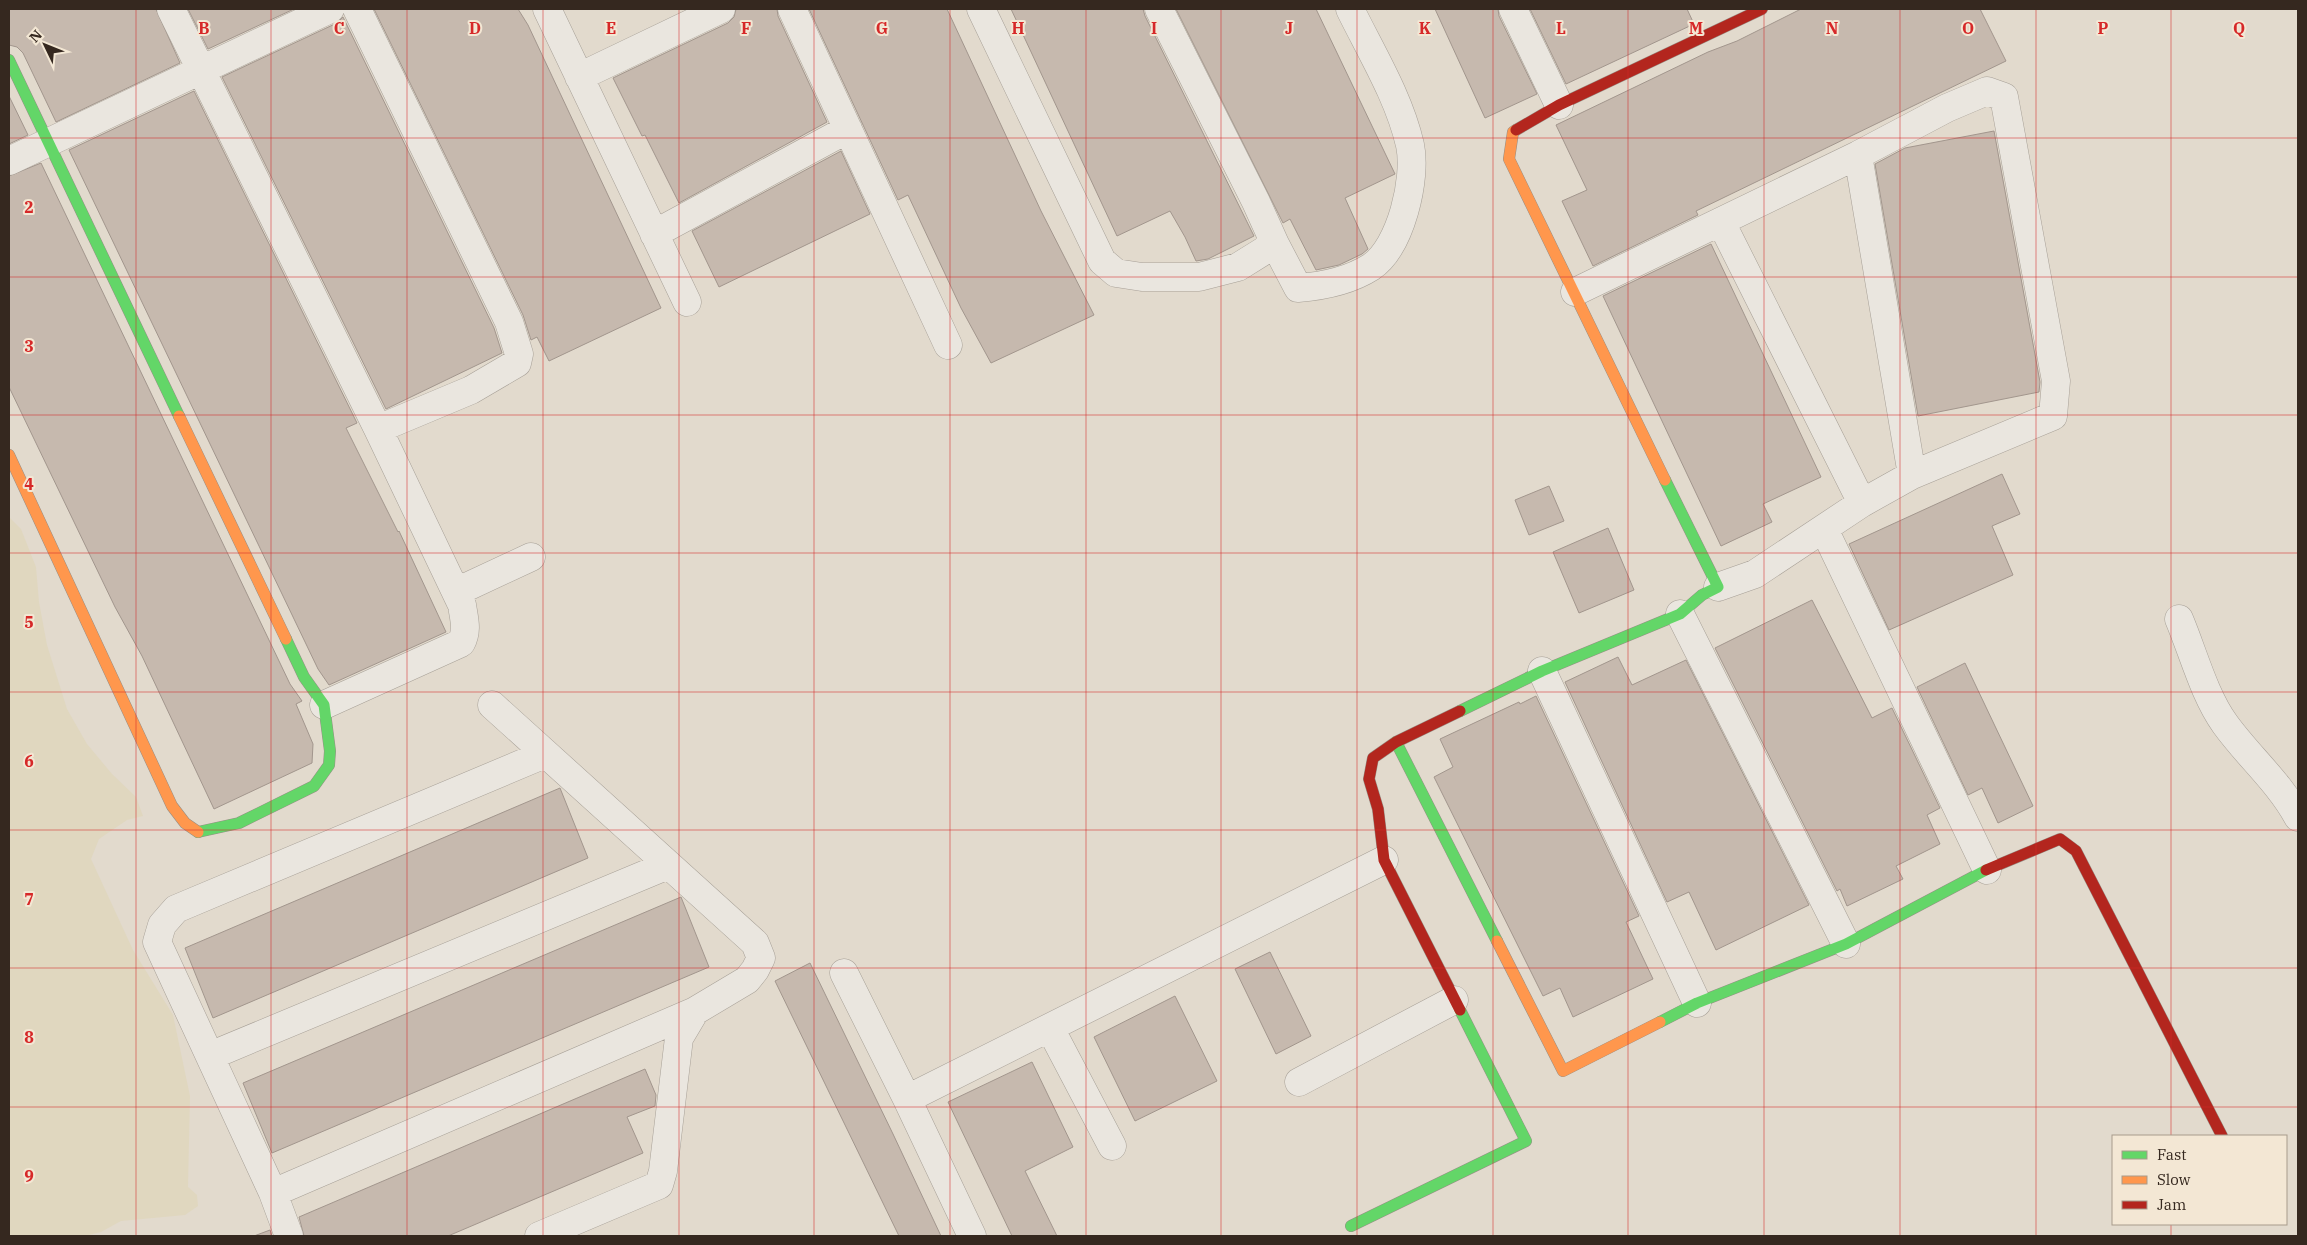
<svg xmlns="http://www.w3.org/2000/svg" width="2307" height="1245" font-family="'IBM Plex Serif',serif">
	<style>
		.farmland { fill: #e0d7bf }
		.building { fill: #c6b9ae; stroke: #a2968d }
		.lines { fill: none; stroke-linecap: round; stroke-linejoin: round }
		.street-casing { stroke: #a7a097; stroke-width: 29 }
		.fast-casing { stroke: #978f86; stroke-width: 12 }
		.slow-casing { stroke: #978f86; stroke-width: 12 }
		.jam-casing { stroke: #978f86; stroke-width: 12 }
		.street { stroke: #eae6df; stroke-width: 28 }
		.fast { stroke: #63d668; stroke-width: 11 }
		.slow { stroke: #ff974d; stroke-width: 11 }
		.jam { stroke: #b3261e; stroke-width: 11 }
		.grid { fill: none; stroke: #d62828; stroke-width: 1; stroke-opacity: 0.55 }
		.grid-label { font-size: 16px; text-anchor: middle; font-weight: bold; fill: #d62828; stroke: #f3e7d4; stroke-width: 4; stroke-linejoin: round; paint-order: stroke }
	</style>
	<rect width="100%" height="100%" fill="#e2dacd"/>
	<path class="farmland" d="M9,517L21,529L36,567L39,602L47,645L67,709L87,744L112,774L136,797L143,816L127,820L99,839L91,859L133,950L173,1015L190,1096L188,1187L197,1195L198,1206L185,1215L121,1221L101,1232L85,1236H9Z"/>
	<path class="building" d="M9,9H156L180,63L56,122L23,53L17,47L9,45Z
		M188,9H294L208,49Z
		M374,9H518L528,25L661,308L549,361L537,337L531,340L523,315Z
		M736,9H777L778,16L827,122L679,203L645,135L642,136L613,78L728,23L734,17Z
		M809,9H947L1041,211L1094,315L991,363L961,308L908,195L898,200Z
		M1011,9H1143L1145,16L1254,236L1208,259L1196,261L1185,237L1170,211L1117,236Z
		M1176,9H1316L1395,174L1345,198L1368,249L1362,254L1339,265L1316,270L1290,219L1283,223Z
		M1435,9H1498L1499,16L1537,94L1485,118Z
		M1530,9H1687L1694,24L1566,84Z
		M1801,9H1980L2006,61L1696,211L1698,215L1593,266L1562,201L1587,190L1556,125L1708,52L1737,41Z
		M343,17L494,328L502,353L386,409L222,77L337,23Z
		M194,91L357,423L346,428L398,532L399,531L446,632L329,685L318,669L69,150Z
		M9,96L28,135L9,144Z
		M1994,131L2040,382L2039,392L1918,416L1875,164L1905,148Z
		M841,151L870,214L719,287L692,231Z
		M41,163L290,684L302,701L296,704L313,744L312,763L214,809L142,656L115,607L9,387V176Z
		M1711,244L1821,477L1763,504L1772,522L1721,546L1603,296Z
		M2002,474L2020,514L1992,526L2013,575L1889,630L1849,544Z
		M1549,486L1564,521L1529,535L1515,500Z
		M1608,528L1634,590L1579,613L1553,552Z
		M1812,600L1872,718L1892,708L1940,808L1927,815L1940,844L1896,866L1903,879L1847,906L1840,889L1837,891L1715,648Z
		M1618,657L1632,685L1686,660L1809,905L1716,950L1689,892L1667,902L1565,682Z
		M1965,663L2033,806L1998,823L1982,788L1968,795L1917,687Z
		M1536,696L1639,916L1626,922L1653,979L1573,1017L1560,988L1543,996L1434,777L1453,767L1440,739L1519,702L1520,704Z
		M560,788L588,858L213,1018L185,948Z
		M681,897L709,967L272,1153L243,1083Z
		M1270,952L1311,1036L1276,1054L1235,969Z
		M810,963L893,1134L941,1236H899L775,981Z
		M1175,996L1217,1081L1135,1121L1094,1037Z
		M1032,1062L1073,1147L1025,1171L1057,1236H1012L948,1102Z
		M645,1069L656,1095L655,1106L627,1117L643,1153L448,1236H304L299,1217Z
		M270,1230L272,1236H254Z"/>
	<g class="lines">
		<defs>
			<path id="street" d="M171,9L378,429L462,605C464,619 468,630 461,643L324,705
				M357,9L509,322L519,354L517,363L471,390L378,429
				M547,9L687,302
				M792,9L948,345
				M981,9L1102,261L1116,273L1142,277H1199L1238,267L1275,244L1256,202L1159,9
				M1513,9L1559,105
				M579,77L721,9
				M1858,155L1912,475
				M9,161L330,9
				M1721,222L1862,503
				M654,234L848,129
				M1275,244L1298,288C1324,286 1349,281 1371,267C1401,247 1417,178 1410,145C1399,97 1371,52 1350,9
				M1575,292L1858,155L1947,108L1987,91L2004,97L2056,381L2053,416L1912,475L1862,503L1755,574L1718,587
				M1824,529L1987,870
				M456,592L531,557
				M1680,614L1846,944
				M2179,619C2193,652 2204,695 2225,724C2248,756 2279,782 2298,817
				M1542,671L1697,1003
				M492,705L755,943L761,958L755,970L747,980L695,1011L679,1038L663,1171L659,1185L539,1236
				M844,973L907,1099L1384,860
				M1050,1028L1112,1146
				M210,1056L668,865
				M1299,1082L1454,1000
				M907,1099L972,1236
				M273,1193L157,942L162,925L176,909L545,754
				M289,1236L273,1193L695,1011"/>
			<path id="fast" d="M9,60L179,416
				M1460,711L1542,671L1680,614L1702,595L1718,587L1665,480
				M1396,742L1497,941
				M198,832L239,823L314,786L329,765L330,751L324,705L304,677L286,639
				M1660,1022L1697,1003L1846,944L1986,870
				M1351,1226L1526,1141L1460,1010"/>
			<path id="slow" d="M1516,130L1513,132L1509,159L1665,480
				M179,416L286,639
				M9,455L172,806L185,823L198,832
				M1497,941L1563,1071L1660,1022"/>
			<path id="jam" d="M1516,130L1559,105L1762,9
				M1986,870L2060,839L2076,851L2222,1136
				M1460,1010L1384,860L1378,809L1369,779L1373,758L1396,742L1460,711"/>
		</defs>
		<use href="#street" class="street-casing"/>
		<use href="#fast" class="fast-casing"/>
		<use href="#slow" class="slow-casing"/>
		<use href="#jam" class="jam-casing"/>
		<use href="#street" class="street"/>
		<use href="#fast" class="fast"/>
		<use href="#slow" class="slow"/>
		<use href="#jam" class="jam"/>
	</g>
	<path class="grid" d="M136,9V1236M271,9V1236M407,9V1236M543,9V1236M679,9V1236M814,9V1236M950,9V1236M1086,9V1236M1221,9V1236M1357,9V1236M1493,9V1236M1628,9V1236M1764,9V1236M1900,9V1236M2036,9V1236M2171,9V1136M9,138H2298M9,277H2298M9,415H2298M9,553H2298M9,692H2298M9,830H2298M9,968H2298M9,1107H2298M2171,1224V1236"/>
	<g class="grid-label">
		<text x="204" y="34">B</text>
		<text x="339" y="34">C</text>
		<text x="475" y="34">D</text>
		<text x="611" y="34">E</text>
		<text x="746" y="34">F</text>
		<text x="882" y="34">G</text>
		<text x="1018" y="34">H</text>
		<text x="1154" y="34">I</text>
		<text x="1289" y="34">J</text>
		<text x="1425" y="34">K</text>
		<text x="1561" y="34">L</text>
		<text x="1696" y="34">M</text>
		<text x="1832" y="34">N</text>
		<text x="1968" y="34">O</text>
		<text x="2103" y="34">P</text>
		<text x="2239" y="34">Q</text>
		<text x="29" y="213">2</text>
		<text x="29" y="352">3</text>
		<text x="29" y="490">4</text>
		<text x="29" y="628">5</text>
		<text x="29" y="767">6</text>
		<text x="29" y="905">7</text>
		<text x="29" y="1043">8</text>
		<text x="29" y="1182">9</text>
	</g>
	<rect width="2307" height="1245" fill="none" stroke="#35281f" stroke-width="20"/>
	<rect x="2112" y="1135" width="175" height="90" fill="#f3e7d4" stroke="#a79b8c"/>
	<rect x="2122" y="1151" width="25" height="8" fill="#63d668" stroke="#a79b8c"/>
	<text x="2157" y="1160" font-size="15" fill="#35281f">Fast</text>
	<rect x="2122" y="1176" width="25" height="8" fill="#ff974d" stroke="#a79b8c"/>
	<text x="2157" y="1185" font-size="15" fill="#35281f">Slow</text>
	<rect x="2122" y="1201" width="25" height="8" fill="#b3261e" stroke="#a79b8c"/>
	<text x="2157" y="1210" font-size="15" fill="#35281f">Jam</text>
	<g transform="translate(45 45) rotate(313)" stroke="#f3e7d4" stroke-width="4" paint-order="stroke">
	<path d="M0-4L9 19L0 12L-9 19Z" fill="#35281f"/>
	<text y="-8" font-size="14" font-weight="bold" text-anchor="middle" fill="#35281f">N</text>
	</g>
</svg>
